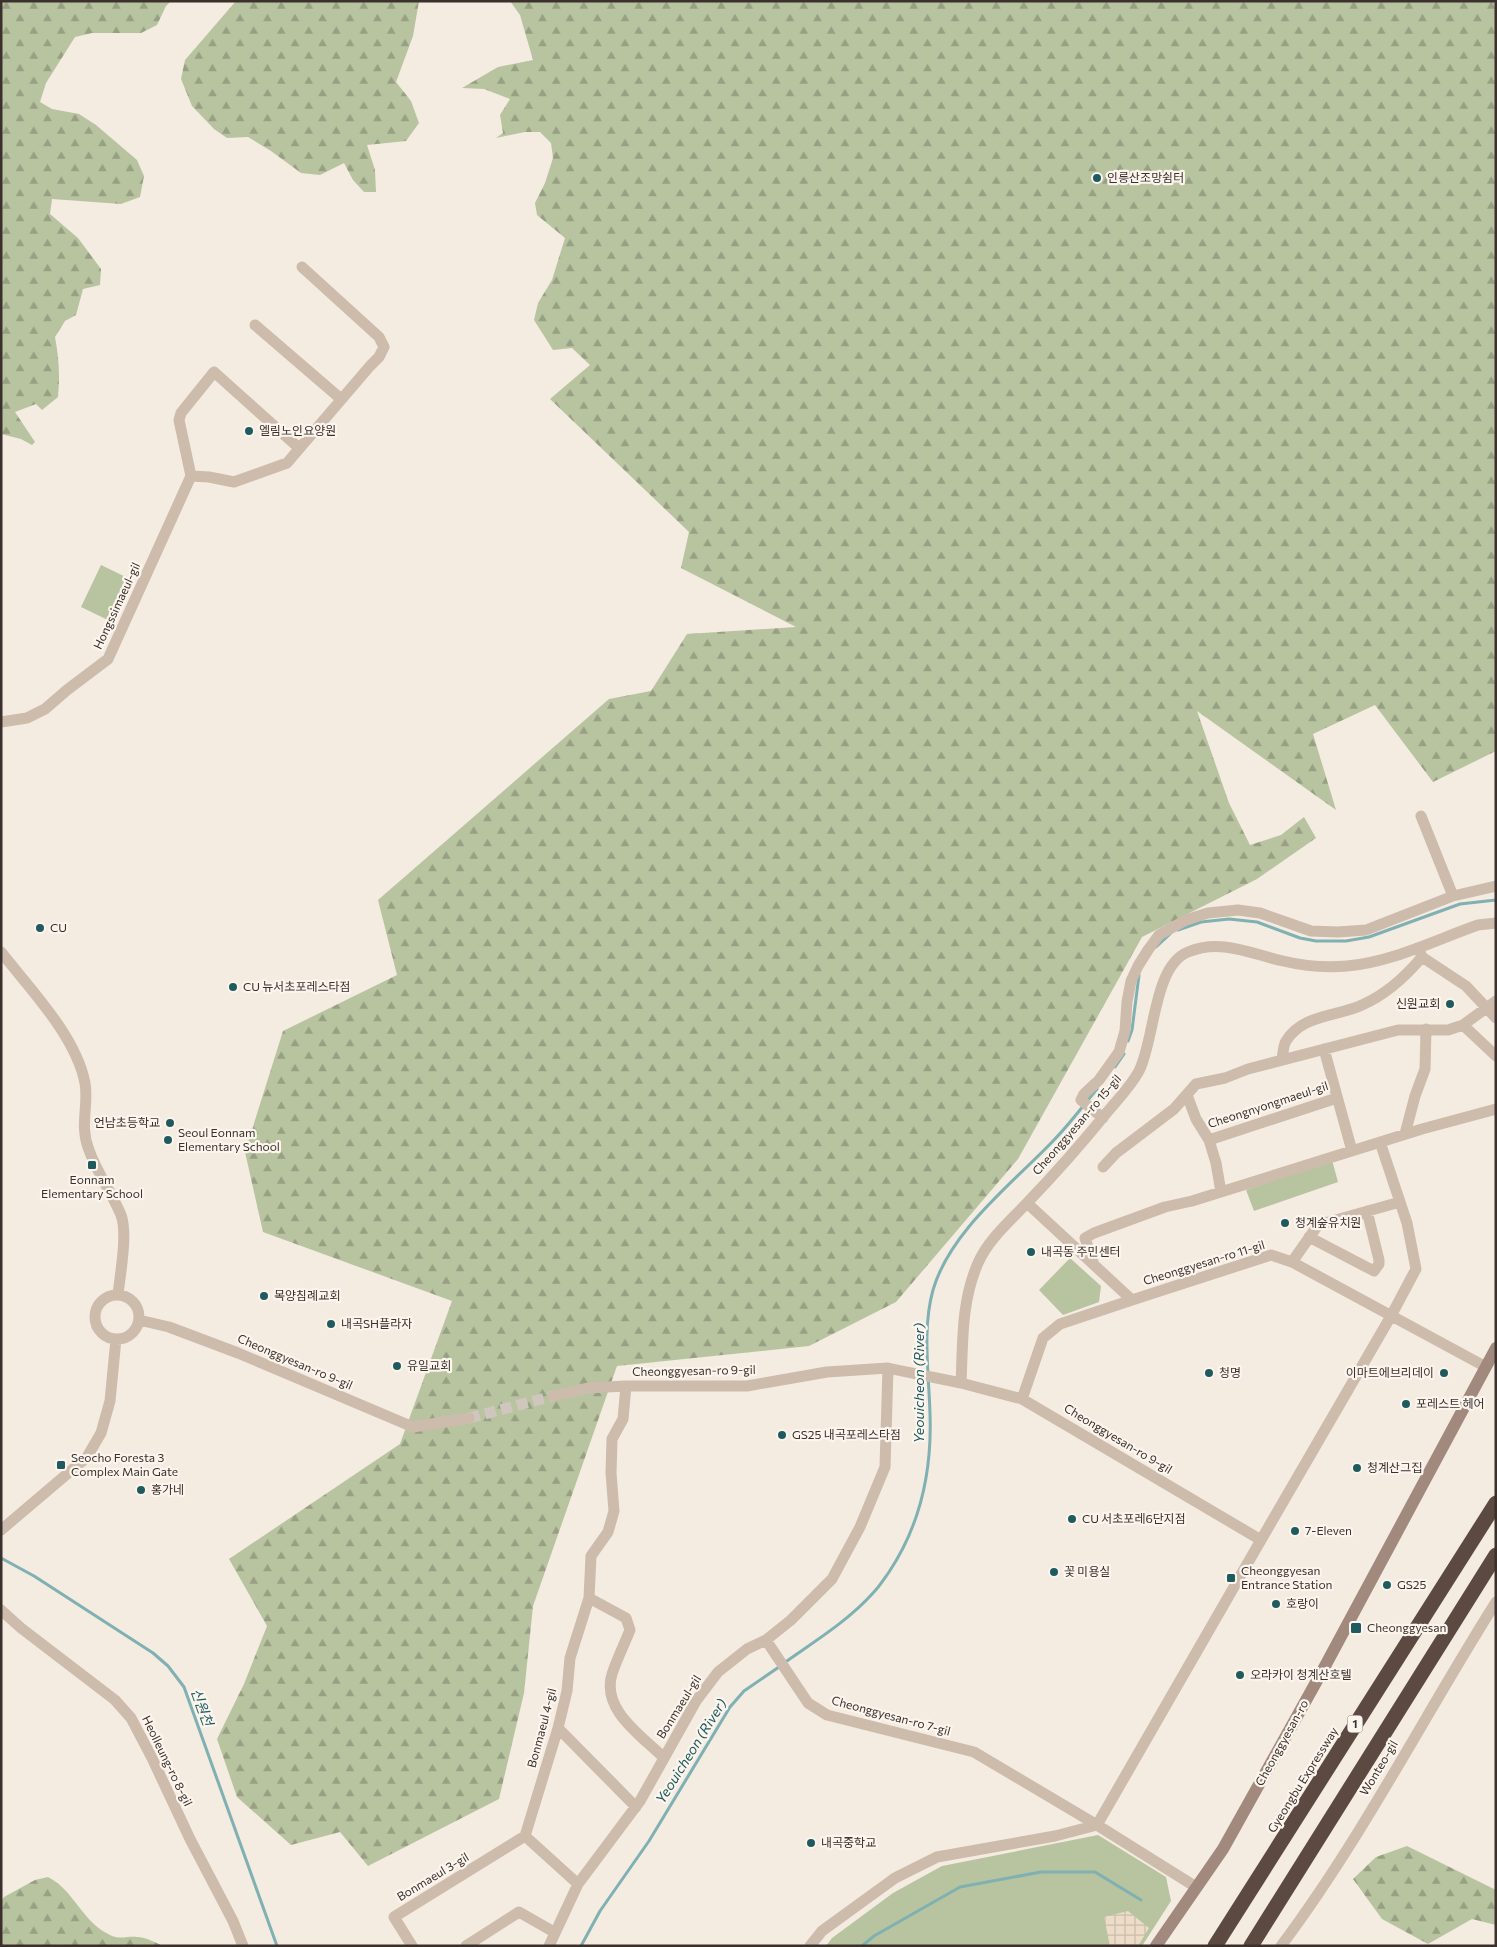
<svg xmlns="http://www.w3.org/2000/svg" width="1497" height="1947" font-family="Commissioner,'Noto Sans KR',sans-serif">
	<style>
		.forest { fill: url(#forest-firs) }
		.park { fill: #b8c4a0 }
		.plaza { fill: url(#plaza-grid) }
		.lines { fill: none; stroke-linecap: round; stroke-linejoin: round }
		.stream { stroke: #7fb0b2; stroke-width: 3 }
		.street-tunnel { stroke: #cfc6bd; stroke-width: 11; stroke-dasharray: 11 5.5; stroke-linecap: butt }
		.street { stroke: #cdbbac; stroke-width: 11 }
		.secondary { stroke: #a18a7d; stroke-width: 12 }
		.highway { stroke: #5c4a42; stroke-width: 15 }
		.poi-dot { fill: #1f5a5e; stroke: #fbf5ee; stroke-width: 2 }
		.labels { text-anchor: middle; stroke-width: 4.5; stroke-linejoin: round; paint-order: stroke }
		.shield { fill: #fbf5ee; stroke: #756b66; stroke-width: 1 }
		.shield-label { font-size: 11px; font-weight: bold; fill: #3b302b }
		.poi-label { font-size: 12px; fill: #3b302b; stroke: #fbf5ee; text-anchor: start }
		.street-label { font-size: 12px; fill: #3b302b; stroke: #fbf5ee }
		.water-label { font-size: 14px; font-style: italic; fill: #1f5a5e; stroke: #fbf5ee }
	</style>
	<defs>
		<pattern id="forest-firs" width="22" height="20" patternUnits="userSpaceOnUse" patternTransform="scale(1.25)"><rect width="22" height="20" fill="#b8c4a0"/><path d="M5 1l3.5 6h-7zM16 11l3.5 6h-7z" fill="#97a083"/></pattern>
		<pattern id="plaza-grid" width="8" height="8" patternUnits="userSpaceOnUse" patternTransform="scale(1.25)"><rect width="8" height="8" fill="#ecdcc8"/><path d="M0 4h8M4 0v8" fill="none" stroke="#cbbdac"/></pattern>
	</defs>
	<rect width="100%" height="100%" fill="#f4ebe1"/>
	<path class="forest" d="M1,1H171L166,6L157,25L141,33H92L75,37L46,83L40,102L52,109L79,114L96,125L137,160L144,176L140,197L121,204L52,199L50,214L78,238L101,269L100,285L83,289L76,315L65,321L55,337C59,358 60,376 58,397L42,410L36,404L15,412L35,442L32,445L21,439L1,434Z
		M236,1H419L413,36L396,82L411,101L419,123L406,141L367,145L375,170L376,192H364L353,180L344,163L320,175L301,173L271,151L248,137L227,138L214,129L192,106L181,79L185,60Z
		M510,1H1496V751L1433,782L1375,705L1313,734L1336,810L1197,711L1229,803L1250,845L1281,835L1304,817L1316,838L1257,879L1142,937L1018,1159L896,1302L809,1346L617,1366L533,1606L524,1693L499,1799L368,1866L340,1832L291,1845L237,1797L217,1739L244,1684L267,1626L229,1559L400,1444L452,1301L263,1232L245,1152L283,1031L397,975L378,900L609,699L651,691L687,634L796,627L681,568L689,532L550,399L590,365L572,348L553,350L534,320L538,303L552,280L565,238L537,215L535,203L545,183L553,158L551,143L540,132H525L496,138L503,133L500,115L510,99L484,89L462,88L498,67L533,60L520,15Z
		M1407,1846L1496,1890V1925L1472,1919L1428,1944L1382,1919L1353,1879L1376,1857Z
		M48,1877C74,1890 82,1922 110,1935C119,1940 128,1936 137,1937C146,1937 156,1943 163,1946H1V1901L4,1897L35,1880Z"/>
	<path class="park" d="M101,565L132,580L112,622L81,607Z
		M1332,1160L1338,1182L1254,1211L1246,1190Z
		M1070,1258L1101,1286L1099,1302L1063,1315L1039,1290Z
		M1098,1835L1166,1877L1171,1901L1142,1946H826L832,1938L893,1893L942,1866Z"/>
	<path class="plaza" d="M1128,1911L1149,1928L1138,1946H1110L1104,1917Z"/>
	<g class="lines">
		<path class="stream" d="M1178,930L1201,922L1229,919L1257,922L1300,938L1316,941H1346L1369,937L1460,904L1496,900
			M1156,947L1170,934
			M1128,1041L1132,1030L1139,975
			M1115,1067L1124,1054
			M1,1558L34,1576L153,1653L168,1666L184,1687L277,1946
			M784,1663C815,1641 848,1621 873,1593C879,1587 884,1579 889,1572C921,1524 932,1470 930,1414C929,1374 922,1329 933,1290C950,1231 1012,1184 1053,1141C1069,1125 1082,1107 1097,1089
			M581,1946L600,1911L649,1841L730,1707L744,1691L779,1667
			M862,1946L874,1936L960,1887L1041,1872H1095L1141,1900"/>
		<path class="street-tunnel" d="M469,1418L553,1396"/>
		<path class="street" d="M255,325L341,399
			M191,476L179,420L181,413L214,372L299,448
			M1,722L27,718L45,709L67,690L108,659L191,476L209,477L234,482L287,463L370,366L379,357L384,347L379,337L302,267
			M1421,816L1453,896
			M1,952C30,989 76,1036 85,1083C89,1106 79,1125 89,1150C97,1173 112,1193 121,1215C128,1234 120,1274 118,1295
			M1420,952L1422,957L1466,986L1496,1018
			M1463,1025L1496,1056
			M1324,1049L1352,1151
			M1282,1060C1283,1054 1283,1046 1286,1041C1303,1014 1336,1017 1362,1005C1385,995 1406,976 1422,957
			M1187,1095L1196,1119L1209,1140L1216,1163L1221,1192
			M1103,1118L1081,1100L1084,1094L1099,1080L1119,1052L1125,1031L1127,1002L1131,981L1138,966L1148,950L1159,935L1186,920L1208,913L1238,910L1260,913L1311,931L1338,932L1366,930L1453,896L1496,886
			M1405,1134L1415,1096L1425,1069L1426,1029
			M1209,1140L1337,1098
			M1103,1167L1116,1153L1174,1109L1196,1084L1225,1078L1248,1069L1398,1030H1448L1463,1025L1496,1001
			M1027,1203L1132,1300L1271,1255L1292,1262L1486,1367
			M1309,1237L1374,1271L1379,1264V1260L1367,1211
			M1093,1262L1085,1238L1094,1233L1165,1207L1192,1201L1422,1129L1496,1109
			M1292,1262L1318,1225L1400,1202
			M95 1317a22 22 0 1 1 44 0a22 22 0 1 1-44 0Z
			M139,1320L169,1327L238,1353L413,1427L469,1418
			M961,1383C963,1342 961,1302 978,1263C988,1240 1009,1222 1026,1204C1055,1174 1083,1142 1109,1110C1119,1098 1131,1086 1139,1071C1155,1040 1153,966 1188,952C1221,938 1251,954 1283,961C1304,966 1326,968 1347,966C1392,962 1435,940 1478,925L1496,923
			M553,1396L588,1388L626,1386H747L827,1372L888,1368L897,1370L961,1383L1022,1399L1261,1540
			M1022,1399L1043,1338L1060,1324L1132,1300
			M1,1530L87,1457L101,1433L110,1401L116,1339
			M589,1598L626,1618L630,1630C624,1645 617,1659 612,1674C601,1710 642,1736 664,1758
			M1,1610L21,1628L115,1700L131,1718L152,1758L190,1839L233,1921L243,1946
			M766,1640L808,1703L827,1715L974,1752L1097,1825L1196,1887
			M558,1728L636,1807
			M1097,1825L1261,1540L1391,1316L1416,1269L1407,1223L1380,1142
			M525,1836L558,1728L567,1691L570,1658L589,1598L591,1556L608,1532L614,1511L611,1473L612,1439L623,1419L626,1386
			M412,1946L394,1917L525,1836L578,1884
			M466,1946L519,1912L554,1932
			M549,1946L578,1884L640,1801L696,1701L718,1672L747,1649L766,1640L791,1620L832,1579L860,1527L885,1467L888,1368
			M810,1946L822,1931L895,1878L937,1857L1055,1836L1097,1825
			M1281,1946C1362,1838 1424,1716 1496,1602"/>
		<path class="secondary" d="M1156,1946L1223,1849L1324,1668L1496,1348"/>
		<path class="highway" d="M1215,1946L1496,1503
			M1251,1946L1496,1555"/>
	</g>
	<g class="poi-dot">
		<circle cx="1097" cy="178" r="5"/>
		<circle cx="249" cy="431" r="5"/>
		<circle cx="40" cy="928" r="5"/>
		<circle cx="233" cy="987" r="5"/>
		<circle cx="1450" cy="1004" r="5"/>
		<circle cx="170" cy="1123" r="5"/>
		<circle cx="168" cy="1140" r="5"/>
		<rect x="87" y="1160" width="10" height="10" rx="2.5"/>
		<circle cx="1285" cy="1223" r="5"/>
		<circle cx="1031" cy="1252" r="5"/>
		<circle cx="264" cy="1296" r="5"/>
		<circle cx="331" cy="1324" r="5"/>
		<circle cx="397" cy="1366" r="5"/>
		<circle cx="1209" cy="1373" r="5"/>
		<circle cx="1444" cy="1373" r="5"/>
		<circle cx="1406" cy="1404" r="5"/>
		<circle cx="782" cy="1435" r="5"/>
		<rect x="56" y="1460" width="10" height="10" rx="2.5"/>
		<circle cx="1357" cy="1468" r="5"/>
		<circle cx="141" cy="1490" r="5"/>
		<circle cx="1072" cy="1519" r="5"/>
		<circle cx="1295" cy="1531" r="5"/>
		<circle cx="1054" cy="1572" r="5"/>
		<rect x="1226" y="1573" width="10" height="10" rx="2.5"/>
		<circle cx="1387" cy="1585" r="5"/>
		<circle cx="1276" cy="1604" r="5"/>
		<rect x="1350" y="1622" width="12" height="12" rx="2.5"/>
		<circle cx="1240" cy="1675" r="5"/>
		<circle cx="811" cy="1843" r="5"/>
	</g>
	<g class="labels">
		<rect class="shield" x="1347.5" y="1715.5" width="15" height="17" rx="4"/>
		<g class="shield-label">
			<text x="1355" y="1728">1</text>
		</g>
		<g class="poi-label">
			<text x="1107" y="182">인릉산조망쉼터</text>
			<text x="259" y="435">엘림노인요양원</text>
			<text x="50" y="932">CU</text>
			<text x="243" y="991">CU 뉴서초포레스타점</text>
			<text x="1440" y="1008" text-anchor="end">신원교회</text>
			<text x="160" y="1127" text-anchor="end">언남초등학교</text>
			<text x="178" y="1137">Seoul Eonnam<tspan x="178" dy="14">Elementary School</tspan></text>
			<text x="92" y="1184" text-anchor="middle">Eonnam<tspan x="92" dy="14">Elementary School</tspan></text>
			<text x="1295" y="1227">청계숲유치원</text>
			<text x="1041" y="1256">내곡동 주민센터</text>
			<text x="274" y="1300">목양침례교회</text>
			<text x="341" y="1328">내곡SH플라자</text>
			<text x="407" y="1370">유일교회</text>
			<text x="1219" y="1377">청명</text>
			<text x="1434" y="1377" text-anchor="end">이마트에브리데이</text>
			<text x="1416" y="1408">포레스트 헤어</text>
			<text x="792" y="1439">GS25 내곡포레스타점</text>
			<text x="71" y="1462">Seocho Foresta 3<tspan x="71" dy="14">Complex Main Gate</tspan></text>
			<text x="1367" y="1472">청계산그집</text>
			<text x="151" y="1494">홍가네</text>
			<text x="1082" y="1523">CU 서초포레6단지점</text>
			<text x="1305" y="1535">7-Eleven</text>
			<text x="1241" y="1575">Cheonggyesan<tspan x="1241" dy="14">Entrance Station</tspan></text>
			<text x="1064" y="1576">꽃 미용실</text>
			<text x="1397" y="1589">GS25</text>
			<text x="1286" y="1608">호랑이</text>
			<text x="1367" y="1632">Cheonggyesan</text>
			<text x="1250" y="1679">오라카이 청계산호텔</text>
			<text x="821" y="1847">내곡중학교</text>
		</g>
		<g class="street-label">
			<text transform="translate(117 606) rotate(-65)" y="4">Hongssimaeul-gil</text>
			<text transform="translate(1268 1105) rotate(-18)" y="4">Cheongnyongmaeul-gil</text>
			<text transform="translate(1077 1125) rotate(-49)" y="4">Cheonggyesan-ro 15-gil</text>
			<text transform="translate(1204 1263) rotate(-17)" y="4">Cheonggyesan-ro 11-gil</text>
			<text transform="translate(295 1362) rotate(23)" y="4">Cheonggyesan-ro 9-gil</text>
			<text transform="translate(694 1371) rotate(-1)" y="4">Cheonggyesan-ro 9-gil</text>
			<text transform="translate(1118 1439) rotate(31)" y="4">Cheonggyesan-ro 9-gil</text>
			<text transform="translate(679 1707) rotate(-58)" y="4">Bonmaeul-gil</text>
			<text transform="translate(891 1716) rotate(15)" y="4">Cheonggyesan-ro 7-gil</text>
			<text transform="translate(542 1728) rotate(-75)" y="4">Bonmaeul 4-gil</text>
			<text transform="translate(1282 1743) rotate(-61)" y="4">Cheonggyesan-ro</text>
			<text transform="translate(167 1761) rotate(64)" y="4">Heolleung-ro 8-gil</text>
			<text transform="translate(1379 1768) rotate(-59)" y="4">Wonteo-gil</text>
			<text transform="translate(1303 1780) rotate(-58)" y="4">Gyeongbu Expressway</text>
			<text transform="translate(433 1877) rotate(-31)" y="4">Bonmaeul 3-gil</text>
		</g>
		<g class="water-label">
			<text transform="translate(919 1383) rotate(-90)" y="5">Yeouicheon (River)</text>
			<text transform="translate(202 1707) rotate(70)" y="5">신원천</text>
			<text transform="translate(691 1751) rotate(-58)" y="5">Yeouicheon (River)</text>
		</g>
	</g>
	<rect width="1497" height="1947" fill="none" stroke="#3b302b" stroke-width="5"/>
</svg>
